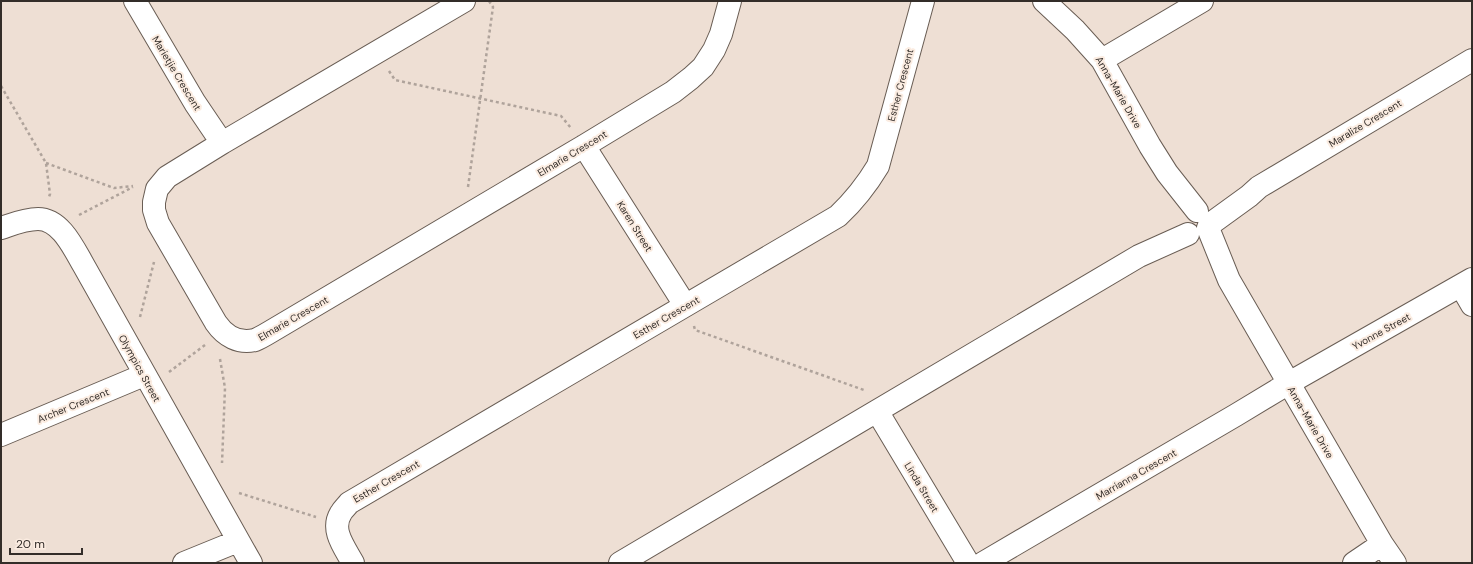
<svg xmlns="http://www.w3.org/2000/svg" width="1473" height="564" font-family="'DM Sans',sans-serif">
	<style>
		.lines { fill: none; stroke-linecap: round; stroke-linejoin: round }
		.minor-casing { stroke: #695d54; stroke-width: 24 }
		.path { stroke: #afa39b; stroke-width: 2.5; stroke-dasharray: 3 3; stroke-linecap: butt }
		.minor { stroke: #fff; stroke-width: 22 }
		.labels { text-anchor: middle; stroke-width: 4; stroke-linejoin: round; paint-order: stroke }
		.street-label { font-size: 10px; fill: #332d29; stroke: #fbece1 }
	</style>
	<rect width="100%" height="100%" fill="#eedfd4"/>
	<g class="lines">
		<defs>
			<path id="minor" d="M135,1L195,103L222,143
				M464,1L222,143L167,177L157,189L154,202V210L158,223L216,323C225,336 239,344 255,340C260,338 265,335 270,332L584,146L673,92L691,78L703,67L714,50L721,34L730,1
				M1044,1L1075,30L1102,60L1150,146L1167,173L1197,211
				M1102,60L1202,1
				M584,146L685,305
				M1209,225L1249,196L1259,187L1472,60
				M1,228C13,224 25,219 38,219C61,219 74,249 84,266L251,563
				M1208,228L1229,280L1382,544L1395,563
				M1461,286L1472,305
				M877,411L968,563
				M1,435L144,375
				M184,563L238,541
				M353,563C345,548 330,530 341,513C343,509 347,506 349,503L838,216C855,200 866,186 878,166L923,1
				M620,563L1139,256L1188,234
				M983,563L1236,415L1289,383L1472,279
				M1354,563L1382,544"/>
		</defs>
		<use href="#minor" class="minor-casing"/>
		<path class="path" d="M389,71L395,80L561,116L571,128
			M1,86L46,163L50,194L49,197
			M46,163L114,188L133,186
			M468,187L493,7L489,1
			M79,215L133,187
			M140,317L154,262
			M694,326L695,330L864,390L865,391
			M220,359L225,388L222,463
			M169,372L205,345
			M239,493L316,517"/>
		<use href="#minor" class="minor"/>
	</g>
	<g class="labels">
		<g class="street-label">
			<text transform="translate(177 73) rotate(59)" y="4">Marietjie Crescent</text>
			<text transform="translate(900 85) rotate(-75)" y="4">Esther Crescent</text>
			<text transform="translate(1119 92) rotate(60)" y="4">Anna-Marie Drive</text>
			<text transform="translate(1365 123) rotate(-31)" y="4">Maralize Crescent</text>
			<text transform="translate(572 153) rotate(-31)" y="4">Elmarie Crescent</text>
			<text transform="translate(635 226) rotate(58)" y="4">Karen Street</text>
			<text transform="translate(666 317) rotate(-30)" y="4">Esther Crescent</text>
			<text transform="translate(293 318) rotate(-30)" y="4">Elmarie Crescent</text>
			<text transform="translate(1381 331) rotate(-29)" y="4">Yvonne Street</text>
			<text transform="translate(140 368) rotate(61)" y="4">Olympics Street</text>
			<text transform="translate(73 405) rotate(-22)" y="4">Archer Crescent</text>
			<text transform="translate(1311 422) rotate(60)" y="4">Anna-Marie Drive</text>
			<text transform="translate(1136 474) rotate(-30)" y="4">Marrianna Crescent</text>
			<text transform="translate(386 481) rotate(-30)" y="4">Esther Crescent</text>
			<text transform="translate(922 487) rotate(59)" y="4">Linda Street</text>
		</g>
	</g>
	<rect width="1473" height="564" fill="none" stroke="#332d29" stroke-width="4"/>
	<path d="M10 548v6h72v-6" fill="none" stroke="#332d29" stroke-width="2"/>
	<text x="16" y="548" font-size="12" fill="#332d29" stroke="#fbece1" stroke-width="3" paint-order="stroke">20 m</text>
</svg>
